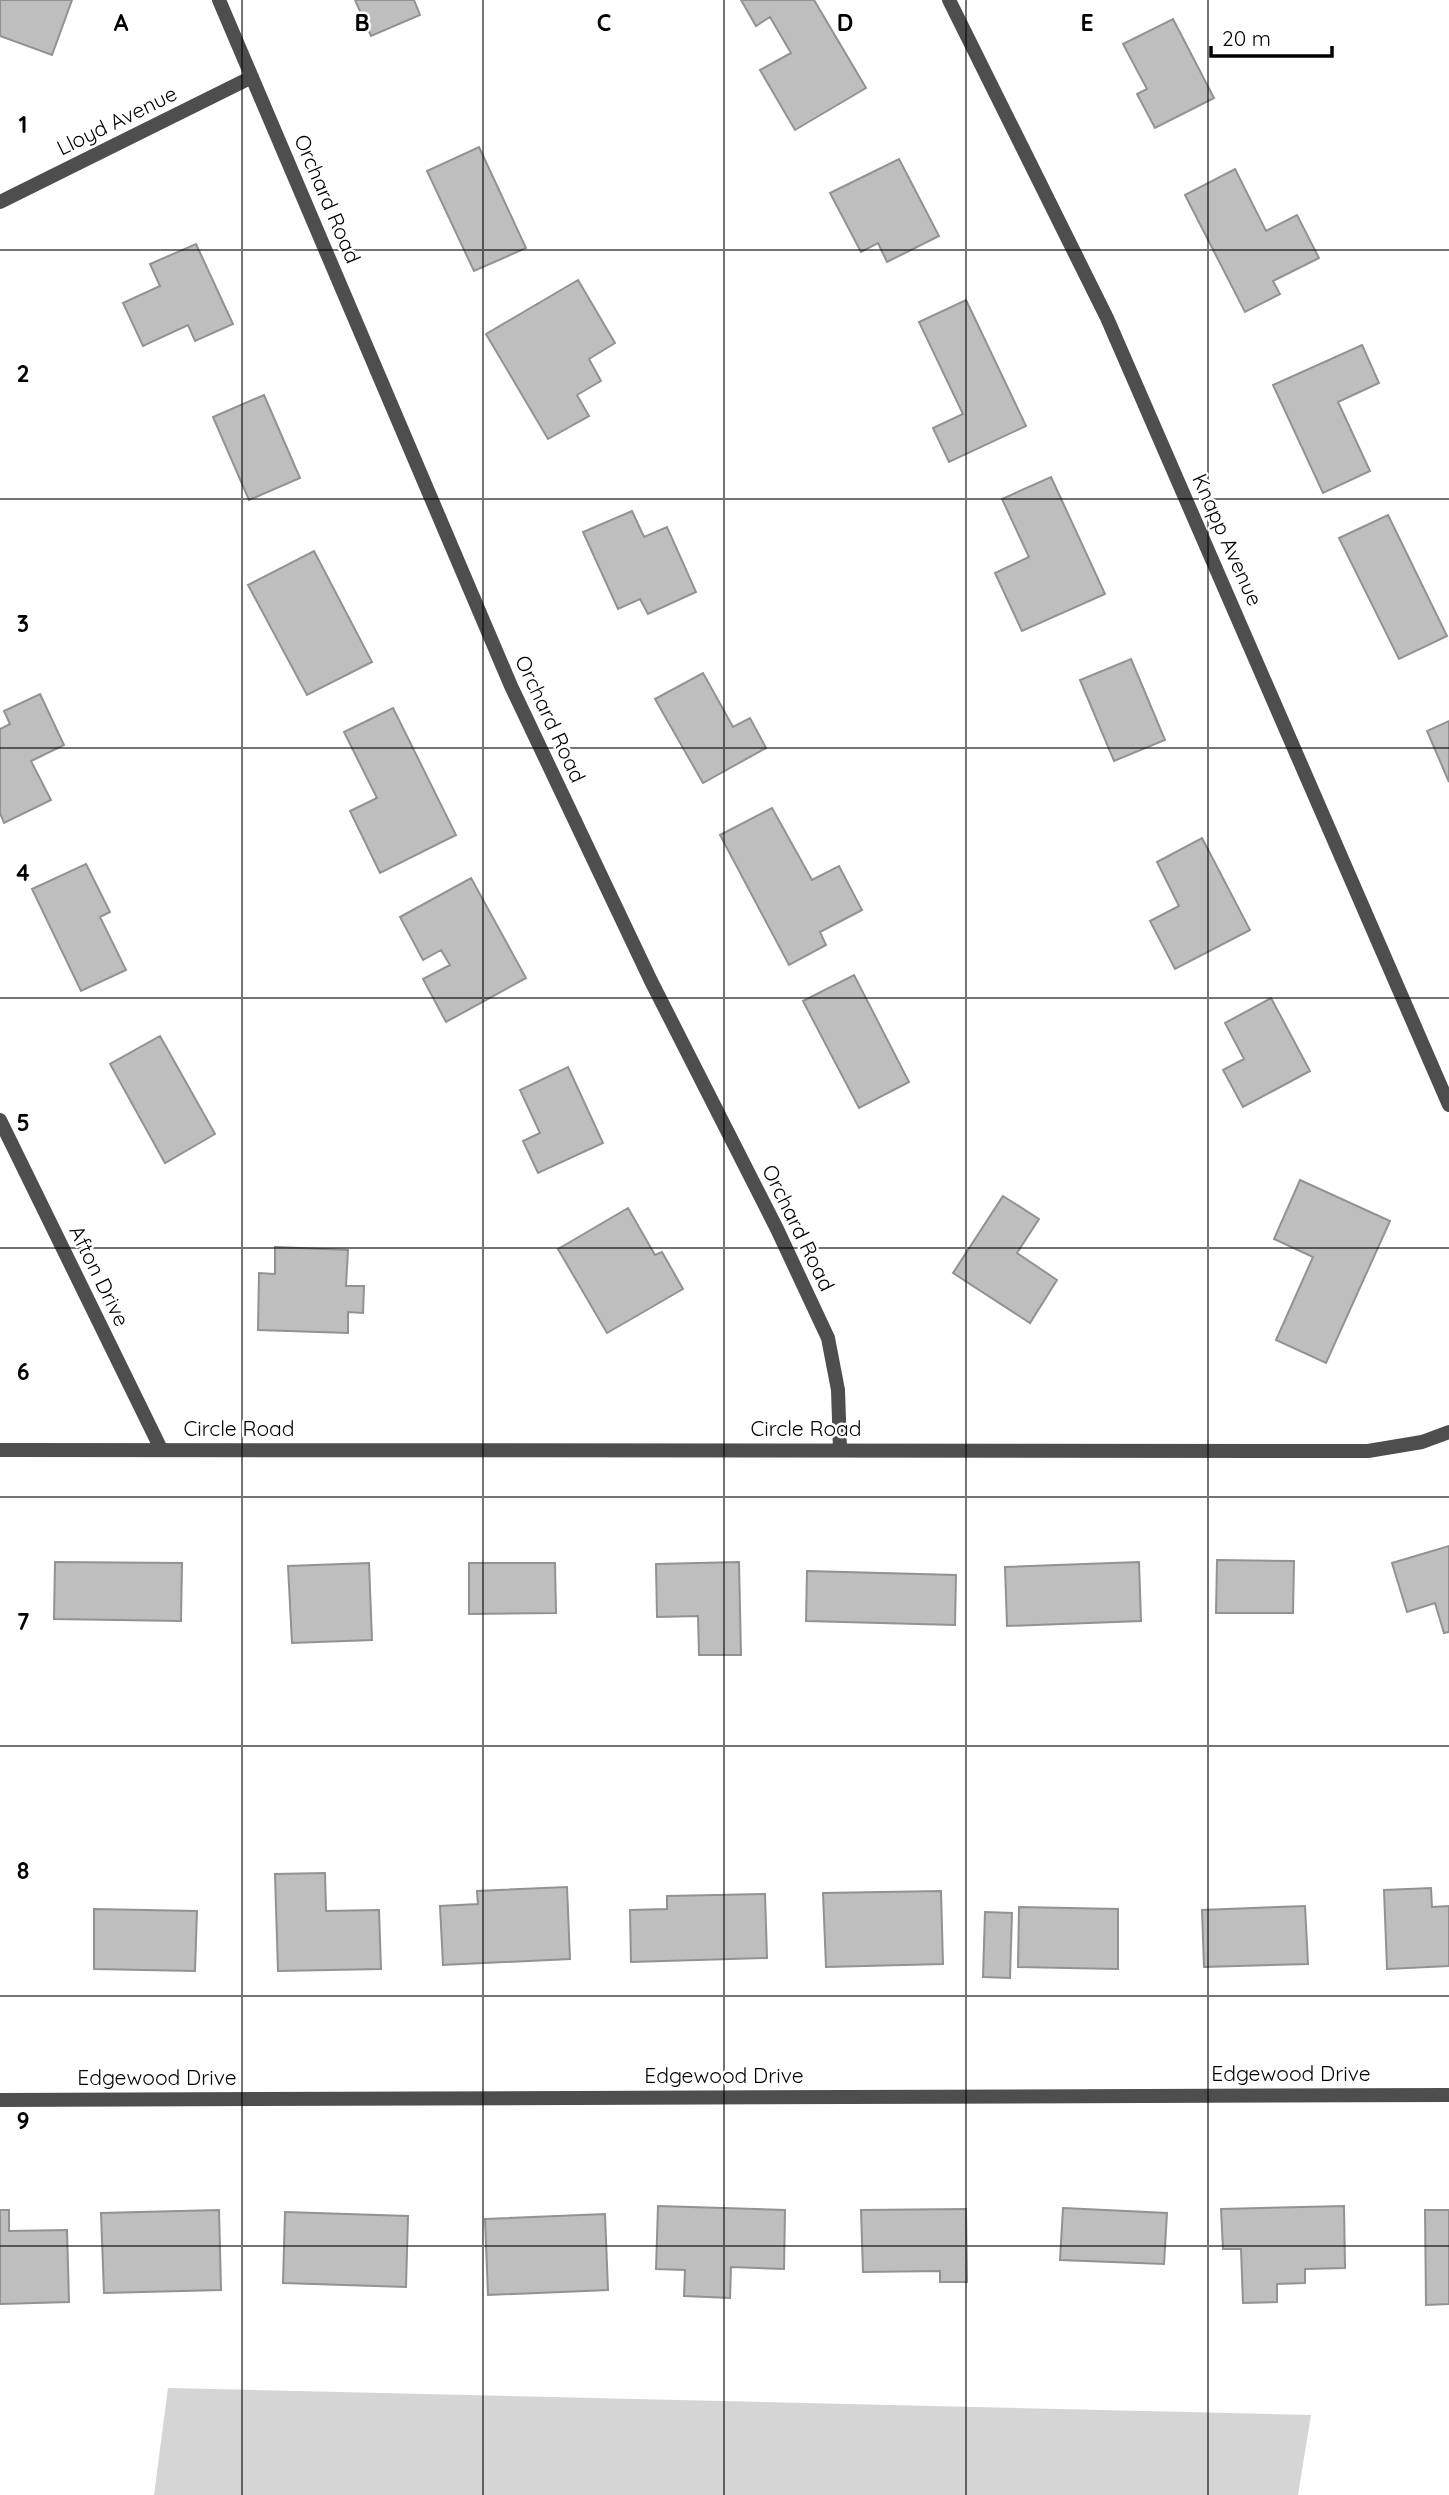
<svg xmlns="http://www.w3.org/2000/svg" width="1449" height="2495" font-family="Quicksand,sans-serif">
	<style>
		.green { fill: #d5d5d5 }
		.building { fill: #bebebe; stroke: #929292; stroke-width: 2 }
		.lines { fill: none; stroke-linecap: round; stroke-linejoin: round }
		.street { stroke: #4e4e4e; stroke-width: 14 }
		.grid { fill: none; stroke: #000; stroke-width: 2; stroke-opacity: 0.55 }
		.labels { text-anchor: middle; stroke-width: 5; stroke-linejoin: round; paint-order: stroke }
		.street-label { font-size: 21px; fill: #000; stroke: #fff }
		.grid-label { font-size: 23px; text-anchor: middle; font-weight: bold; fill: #000; stroke: #fff; stroke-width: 5; stroke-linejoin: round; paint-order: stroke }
	</style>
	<rect width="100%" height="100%" fill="#fff"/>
	<path class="green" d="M168,2388L1311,2415L1298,2495H154Z"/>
	<path class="building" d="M0,0H72L52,55L0,36Z
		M355,0H414L420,15L371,36Z
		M741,0H814L866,88L795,130L760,70L791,53L770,17L756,26Z
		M1173,19L1214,98L1155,128L1137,94L1147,89L1123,44Z
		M479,147L526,248L474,271L427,171Z
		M899,159L939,236L887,262L878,243L861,252L830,193Z
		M1235,169L1266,231L1297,215L1319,258L1273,281L1280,294L1245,312L1185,195Z
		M196,244L233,324L195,341L188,325L143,346L123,303L160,286L150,264Z
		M578,280L615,343L589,359L601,381L577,395L589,416L548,439L486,334Z
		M966,300L1026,426L949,462L933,428L963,414L919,322Z
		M1362,345L1379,383L1338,402L1370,471L1323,493L1273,385Z
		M264,395L300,478L249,500L213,417Z
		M1051,477L1105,594L1022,631L995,573L1029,557L1002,499Z
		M632,511L644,537L667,527L696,592L648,614L640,599L618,609L583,532Z
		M1388,515L1447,636L1399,659L1339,538Z
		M314,551L372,662L307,695L248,585Z
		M1131,659L1165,740L1114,761L1080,680Z
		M703,673L733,727L750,718L766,748L703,783L655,699Z
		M40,694L64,745L31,761L51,800L4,823L0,813V729L10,724L4,711Z
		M393,708L456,835L380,873L350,811L377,798L344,732Z
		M1449,721V782L1427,731Z
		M772,808L812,880L839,866L862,910L820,932L826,945L789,965L720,835Z
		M1202,838L1250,930L1175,969L1150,921L1179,906L1157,862Z
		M86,864L110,912L100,917L126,970L81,991L32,889Z
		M471,878L526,978L446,1022L423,979L450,965L441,950L423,960L400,917Z
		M854,975L909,1082L859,1108L803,1001Z
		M1271,998L1310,1071L1243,1107L1223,1070L1244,1059L1225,1023Z
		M160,1036L215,1134L165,1163L110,1064Z
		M568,1067L603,1143L538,1173L523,1141L540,1133L520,1090Z
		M1300,1180L1390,1221L1326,1363L1276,1340L1313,1257L1274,1239Z
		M1003,1196L1039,1219L1017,1253L1057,1280L1030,1323L953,1273Z
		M628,1208L655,1255L662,1252L683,1289L607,1333L558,1249Z
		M275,1247L348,1250L346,1286H364L363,1313L348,1312V1333L258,1330L259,1273L275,1274Z
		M1449,1546V1632L1444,1633L1435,1603L1407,1612L1392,1563Z
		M1217,1560L1294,1561L1293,1613H1216Z
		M55,1562L182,1563L181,1621L54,1619Z
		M739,1562L741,1655H699L698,1616L657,1617L656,1564Z
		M1139,1562L1141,1621L1007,1626L1005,1567Z
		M369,1563L372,1640L292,1643L288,1566Z
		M469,1563H555L556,1613L469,1614Z
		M807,1571L956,1575L955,1625L806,1621Z
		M325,1873L326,1911L379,1910L381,1969L278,1971L275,1874Z
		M567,1887L570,1959L443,1965L440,1906L478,1904L477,1891Z
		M1431,1888L1432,1907L1449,1906V1966L1387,1969L1384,1890Z
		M941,1891L943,1964L826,1967L823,1893Z
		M765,1894L767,1958L631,1962L630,1910L667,1909V1896Z
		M1305,1906L1308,1964L1204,1967L1202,1910Z
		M1019,1907L1118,1909V1969L1018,1967Z
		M94,1909L197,1911L195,1971L94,1969Z
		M985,1912L1012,1913L1010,1978L983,1977Z
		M658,2206L785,2210L784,2269L731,2267L730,2298L684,2296L685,2270L656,2269Z
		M1344,2206L1345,2268L1305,2269V2283L1277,2284V2302L1243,2303L1241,2249H1223L1221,2209Z
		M1063,2208L1167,2213L1164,2264L1060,2260Z
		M966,2209L967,2282H940V2271L863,2272L861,2210Z
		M0,2210H9V2231L67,2230L69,2302L0,2304Z
		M219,2210L221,2290L104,2293L101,2213Z
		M1425,2210H1449V2304L1426,2305Z
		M285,2212L408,2216L406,2287L283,2283Z
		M605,2214L608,2290L488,2295L485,2219Z"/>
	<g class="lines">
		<path class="street" d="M219,0L511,686L651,981L777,1229L828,1338L838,1390L840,1450
			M949,0L1107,318L1449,1105
			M0,202L252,77
			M0,1120L161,1449
			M0,1450L1368,1451L1422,1442L1449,1432
			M0,2100L1449,2095"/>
	</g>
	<path class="grid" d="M242,0V2495M483,0V2495M724,0V2495M966,0V2495M1208,0V2495M0,250H1449M0,499H1449M0,748H1449M0,998H1449M0,1248H1449M0,1497H1449M0,1746H1449M0,1996H1449M0,2246H1449"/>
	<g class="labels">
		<g class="street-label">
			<text transform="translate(117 121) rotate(-26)" y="7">Lloyd Avenue</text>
			<text transform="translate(327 199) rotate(67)" y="7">Orchard Road</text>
			<text transform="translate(1227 540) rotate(66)" y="7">Knapp Avenue</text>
			<text transform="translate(550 719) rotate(65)" y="7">Orchard Road</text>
			<text transform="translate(798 1228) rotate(64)" y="7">Orchard Road</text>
			<text transform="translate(99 1276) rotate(64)" y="7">Afton Drive</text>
			<text x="239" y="1436">Circle Road</text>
			<text x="806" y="1436">Circle Road</text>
			<text x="1291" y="2081">Edgewood Drive</text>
			<text x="724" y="2083">Edgewood Drive</text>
			<text x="157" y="2085">Edgewood Drive</text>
		</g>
	</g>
	<g class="grid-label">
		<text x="121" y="31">A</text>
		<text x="362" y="31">B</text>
		<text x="604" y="31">C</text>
		<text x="845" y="31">D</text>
		<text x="1087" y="31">E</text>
		<text x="23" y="133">1</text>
		<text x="23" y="382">2</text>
		<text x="23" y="632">3</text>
		<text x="23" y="881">4</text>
		<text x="23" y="1131">5</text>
		<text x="23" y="1380">6</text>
		<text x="23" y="1630">7</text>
		<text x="23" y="1879">8</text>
		<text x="23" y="2129">9</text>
	</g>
	<path d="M1211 46v10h121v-10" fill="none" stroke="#000000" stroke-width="3.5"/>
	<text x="1222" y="46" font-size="21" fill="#000000" stroke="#ffffff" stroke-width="5" paint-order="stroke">20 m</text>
</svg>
